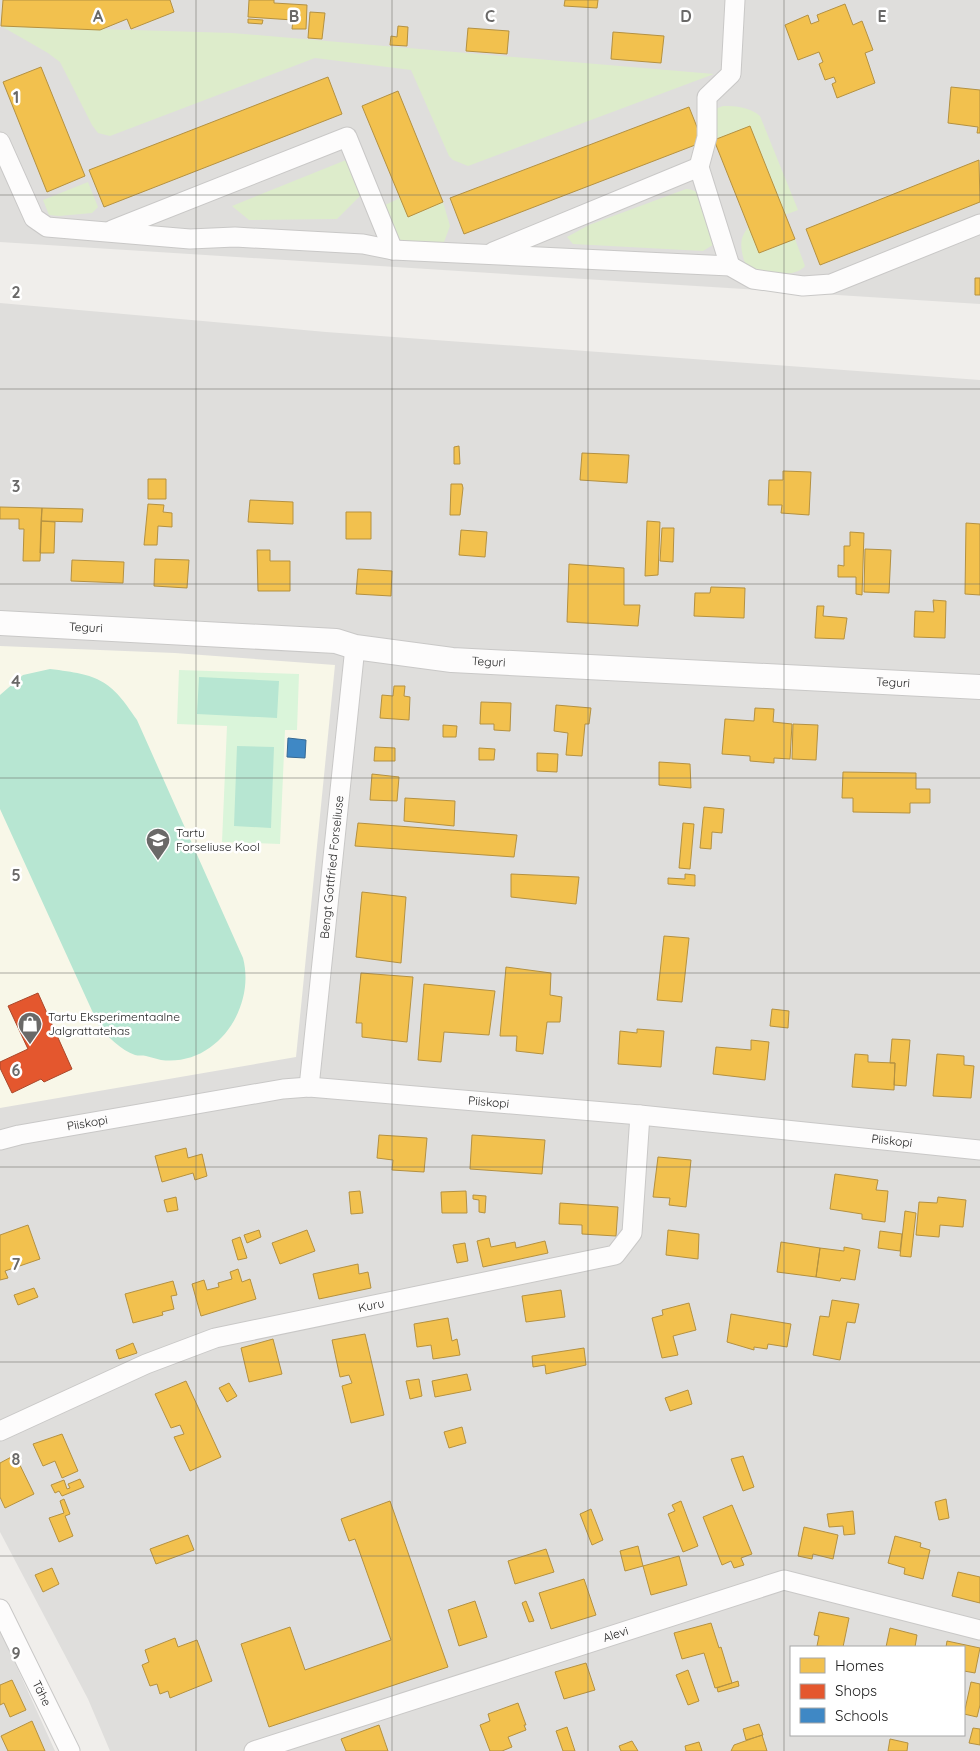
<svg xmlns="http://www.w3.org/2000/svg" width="980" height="1751" font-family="Quicksand,sans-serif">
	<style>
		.residential { fill: #dfdedc; fill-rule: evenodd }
		.education { fill: #f8f7e8 }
		.grass { fill: #ddeccb }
		.park { fill: #daf5da }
		.pitch { fill: #b7e6d2 }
		.homes { fill: #f2c14e; stroke: #b49141 }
		.shops { fill: #e4572e; stroke: #aa472a }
		.schools { fill: #3f88c5; stroke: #366994 }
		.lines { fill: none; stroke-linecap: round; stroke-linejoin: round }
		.minor-casing { stroke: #c9c8c7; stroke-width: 21 }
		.tertiary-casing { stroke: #c9c8c7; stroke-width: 26 }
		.minor { stroke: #fdfcfc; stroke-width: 19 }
		.tertiary { stroke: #fdfcfc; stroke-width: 24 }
		.grid { fill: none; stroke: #6a6968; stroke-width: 1; stroke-opacity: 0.55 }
		.labels { text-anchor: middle; stroke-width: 5; stroke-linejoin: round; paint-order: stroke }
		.street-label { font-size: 12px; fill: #222; stroke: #fff }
		.poi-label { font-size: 12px; fill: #222; stroke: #fff; text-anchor: start }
		.grid-label { font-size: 16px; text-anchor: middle; font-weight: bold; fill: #6a6968; stroke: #fff; stroke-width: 5; stroke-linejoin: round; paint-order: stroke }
	</style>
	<rect width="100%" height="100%" fill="#f0eeeb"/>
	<path class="residential" d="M0,0H980V304L0,242Z
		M0,303L326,332L980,380V1751H110L88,1699L0,1532ZM791,1647H964V1735H791Z
		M0,1630L55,1751H0Z"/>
	<path class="education" d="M0,646L175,653L335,665L296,1057L0,1108Z"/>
	<path class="grass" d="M1,26L232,33L714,74L468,166L453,160L449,156L411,70L315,58L110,136L98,133L92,125L60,62L48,53Z
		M723,106C736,106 750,107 760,116L798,210L785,215L750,126L714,140L715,109Z
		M346,160L360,196L337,219L249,220L232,206Z
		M88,182L98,207L92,213L59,216L49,215L43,200Z
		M686,189C710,190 712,225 716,243L703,251L573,244L567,237L589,225Z
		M400,198L408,217L443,202L450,226L444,242H405L399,239L385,205Z
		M749,227L760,253L795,239L805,266C798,277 760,277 750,269C745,265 743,258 742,252C740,242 742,234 749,227Z"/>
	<path class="park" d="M179,670L299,674L297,730H285L280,844L222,842L227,726L177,724Z"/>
	<path class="pitch" d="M50,669C99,675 110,679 137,720L243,958C256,1007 217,1067 161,1060C156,1059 151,1057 146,1056C143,1055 138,1056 135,1055C121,1050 108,1037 99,1026L0,809V695L23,675Z
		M199,677L279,681L277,718L197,714Z
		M237,746L274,747L271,828L234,826Z"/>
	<path class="homes" d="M3,0H170L174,12L131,29L127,19L100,30L1,26Z
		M249,0H274V3L307,5L306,29H292L293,20L248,17Z
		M565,0H598L597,8L564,6Z
		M845,4L853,25L862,21L873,50L865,53L875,83L837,98L832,84L836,82L834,77L825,80L819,64L823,62L819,52L798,60L785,25L808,15L811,24L819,21L817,15Z
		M310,12L325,13L322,39L308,38Z
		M248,19L263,20L262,24L248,23Z
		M398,26L408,27L407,46L390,45L391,36L397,37Z
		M468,28L509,31L507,54L466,51Z
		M613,32L664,36L661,63L611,59Z
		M41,67L85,176L47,192L3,82Z
		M328,77L342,114L104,207L89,170Z
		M951,87L980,90V133H977L978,127L948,123Z
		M398,91L443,202L408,217L362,106Z
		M689,107L703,142L464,234L450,198Z
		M750,126L795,239L759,253L714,140Z
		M979,160L980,202L820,265L806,229Z
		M975,278H980V295H975Z
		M459,446L460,464H454V447Z
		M582,453L629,455L627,483L580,480Z
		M783,471L811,472L809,515L781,513L782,505H768L769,480H783Z
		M148,479H166V499H148Z
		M451,484H462L463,488L460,515H450Z
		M250,500L293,502V524L248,522Z
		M148,504L164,505L163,512L172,513V527L158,526L157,545H144Z
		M0,507L42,508L40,561H23L24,529H19V519H0Z
		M42,508L83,509L82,522L41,521Z
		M346,512H371V539H346Z
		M41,521L55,522L54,553H40Z
		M647,521L660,522L658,575L645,576Z
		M966,523L980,524V595L965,594Z
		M662,528H674L673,562L660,561Z
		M461,530L487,532L485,557L459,555Z
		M850,532L864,533L862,595L856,594V577H838V565L844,566V546H850Z
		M865,549L891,550L889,593L864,592Z
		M257,550H270V561H290V591H258Z
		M155,559L189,560L187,588L154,586Z
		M72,560L124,562L123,583L71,581Z
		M569,564L624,568V605H640L638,626L567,622Z
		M358,569L392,571L391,596L356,594Z
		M711,587L745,588L744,618L694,616L695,593H710Z
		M933,600L946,601L945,638L914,637L915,611L934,612Z
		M817,606H824L823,616L847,618L844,639L815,638Z
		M394,686H405L404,696L410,697L409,720L380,718L382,695L393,696Z
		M481,702L511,703L510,731L494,730V724H480Z
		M556,705L591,708L589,724H585L582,756L566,755L568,733L554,731Z
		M755,708L774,709L773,722L792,724L790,759L774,758V763L750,761V756L722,754L725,719L754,721Z
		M793,724L818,725L816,760L792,759Z
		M443,725L457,726L456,737H443Z
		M375,747L395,748V761H374Z
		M479,748L495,749L494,760H479Z
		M537,753L558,754L557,772L537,771Z
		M659,762L690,764L691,788L659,785Z
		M843,772L916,773V789H930V803H910V813L853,812V798H842Z
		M372,774L399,777L397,801L370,800Z
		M405,798L455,801L454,826L404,821Z
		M704,807L724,809L722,833L712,832L711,849L700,848Z
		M358,823L517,835L514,857L355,846Z
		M683,823L694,824L690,869L679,868Z
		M511,874L579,877L576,904L511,897Z
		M685,874L695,875V886L668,884V878L685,879Z
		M362,892L406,897L401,963L356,957Z
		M664,936L689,938L682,1002L657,1000Z
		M506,967L551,973L550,995L562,997L560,1022H547L543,1054L516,1051L517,1036H500Z
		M361,973L413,977L407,1042L362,1037V1023H356Z
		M424,984L495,991L489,1035L444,1032L441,1062L418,1060Z
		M772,1009L789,1011L788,1028L770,1026Z
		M637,1029L664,1031L661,1067L618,1064L620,1031L637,1033Z
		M892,1039L910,1040L906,1086L894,1085L895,1063H890Z
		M751,1040L769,1042L765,1080L713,1074L716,1047L751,1050Z
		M855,1054L868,1055V1062L895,1063L894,1090L852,1087Z
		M937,1054L964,1056V1065L974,1066L971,1098L933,1096Z
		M379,1135L427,1138L424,1172L392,1170L393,1160L377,1158Z
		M472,1135L545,1140L542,1174L470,1169Z
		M186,1148L188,1158L202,1154L207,1176L195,1180L193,1173L162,1182L155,1156Z
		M658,1157L691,1160L686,1207L669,1205L670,1198L653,1197Z
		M835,1174L878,1180L876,1190L888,1191L885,1222L862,1219V1214L830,1209Z
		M360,1191L363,1213L351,1214L349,1192Z
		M466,1191L467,1213H442L441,1192Z
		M473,1195L486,1196L485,1213L479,1212V1200L473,1199Z
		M176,1197L178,1210L167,1212L164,1200Z
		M938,1197L966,1200L963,1227L940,1225L939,1237L916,1235L919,1202L937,1203Z
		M560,1203L618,1207L616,1236L582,1234V1225L559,1224Z
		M905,1211L916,1213L911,1257L900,1256Z
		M28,1225L40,1259L5,1271L8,1278L0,1280V1235Z
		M259,1230L261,1237L247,1243L244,1235Z
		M307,1230L315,1251L280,1264L272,1243Z
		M668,1230L699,1234L698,1259L666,1255Z
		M880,1231L902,1234L900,1251L878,1248Z
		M240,1237L247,1258L238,1260L232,1240Z
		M489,1238L491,1247L515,1242L516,1248L545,1241L548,1253L483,1267L477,1241Z
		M781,1242L820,1248L816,1277L777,1272Z
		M465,1243L468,1261L457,1263L453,1245Z
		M844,1247L860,1250L855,1280L841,1278L840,1281L816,1277L820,1248L844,1251Z
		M358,1264L359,1274L368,1272L371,1288L319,1299L313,1274Z
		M238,1269L242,1282L250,1279L256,1299L201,1316L192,1284L204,1280L207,1290L219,1287L218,1283L232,1279L230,1272Z
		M173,1281L177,1295L171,1296L174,1309L162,1312L163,1315L133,1323L125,1294Z
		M34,1288L38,1297L18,1305L14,1295Z
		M561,1290L565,1317L526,1322L522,1296Z
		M832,1300L859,1304L855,1323L847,1322L840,1360L813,1355L820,1316L829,1317Z
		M689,1303L696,1330L673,1336L678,1355L662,1358L652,1318L663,1315L662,1310Z
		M731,1314L791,1324L787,1347L768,1344L767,1349L754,1347V1350L727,1342Z
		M448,1318L452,1341L457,1339L460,1355L433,1359L431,1345L417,1347L414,1324Z
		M365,1334L384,1415L351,1423L342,1386L352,1383L349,1375L340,1377L332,1340Z
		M273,1339L282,1374L249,1382L241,1348Z
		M133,1343L137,1353L119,1359L116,1350Z
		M584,1348L586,1365L546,1374L545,1365L533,1367L532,1356Z
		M467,1374L471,1390L435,1397L432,1381Z
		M419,1379L422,1396L410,1399L406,1381Z
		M186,1381L221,1457L190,1471L174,1437L184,1434L180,1425L171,1428L155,1394Z
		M229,1383L237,1396L227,1402L219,1388Z
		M688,1390L692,1404L670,1411L665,1398Z
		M462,1427L466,1443L449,1448L444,1432Z
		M62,1434L78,1471L62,1478L55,1461L43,1466L33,1444Z
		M15,1455L34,1494L5,1508L0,1497V1463Z
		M743,1456L754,1487L743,1491L731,1459Z
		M80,1479L84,1487L62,1496L59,1491L55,1493L51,1485L64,1480L67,1489L70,1488L68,1484Z
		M64,1499L70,1514L65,1516L73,1536L59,1542L49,1518L64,1513L60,1501Z
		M946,1499L949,1518L939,1520L935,1502Z
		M390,1501L448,1667L269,1727L241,1644L290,1627L305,1670L391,1640L355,1539L349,1541L341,1519Z
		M681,1501L698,1546L683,1552L668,1514L675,1511L672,1505Z
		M732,1505L752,1554L741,1558L744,1565L734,1568L731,1561L722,1565L703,1517Z
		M591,1509L603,1540L592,1545L580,1514Z
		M853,1511L855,1534L844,1535L843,1526L829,1527L827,1514Z
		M804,1527L838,1535L833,1559L813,1554L812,1559L798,1556Z
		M188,1535L194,1550L156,1564L150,1549Z
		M895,1536L921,1543L920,1547L930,1550L923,1579L904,1574L905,1568L888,1563Z
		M638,1546L643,1566L625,1571L620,1551Z
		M546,1549L554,1572L515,1584L508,1561Z
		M679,1556L687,1585L651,1595L643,1566Z
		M52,1568L59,1584L43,1592L35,1575Z
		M958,1572L980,1577V1603L952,1596Z
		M584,1579L596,1615L551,1629L539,1593Z
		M475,1601L487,1637L459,1646L448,1610Z
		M526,1601L534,1621L529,1622L522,1603Z
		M819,1612L849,1618L843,1647L817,1646L819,1636L814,1635Z
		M711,1623L719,1648L721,1647L732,1683L715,1688L704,1653L682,1659L674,1633Z
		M890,1628L917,1635L915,1647H886Z
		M175,1638L178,1647L197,1640L212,1681L170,1698L168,1691L160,1694L157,1684L150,1686L142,1665L149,1662L145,1650Z
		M947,1641L980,1648L975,1673L964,1671V1647H946Z
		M586,1663L595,1690L564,1699L555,1672Z
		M688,1670L699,1701L688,1705L676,1675Z
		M12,1680L26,1710L10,1717L4,1703L0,1705V1685Z
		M738,1681L739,1686L718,1692L717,1688Z
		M971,1682L980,1684V1705L977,1717L964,1714Z
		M518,1703L526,1725H524L526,1730L508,1737L512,1747L502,1751H490L480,1725L490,1721L488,1714Z
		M32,1721L45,1751H8L1,1736Z
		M759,1724L763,1735L746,1740L743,1729Z
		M379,1725L388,1751H346L341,1739Z
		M567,1727L575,1751H563L556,1731Z
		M973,1728L980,1729V1745L969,1743Z
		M762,1735L767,1751H731L734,1745Z
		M890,1739L908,1743L907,1751H888Z
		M632,1741L638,1751H621L619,1746Z
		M699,1742L702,1751H686L685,1746Z"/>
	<path class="shops" d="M38,993L72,1069L44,1082L41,1079L12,1093L0,1068V1062L28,1049L8,1006Z"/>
	<path class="schools" d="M288,738L306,740L305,758L287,757Z"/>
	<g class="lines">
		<defs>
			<g id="minor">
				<path d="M0,142L34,218L47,227L190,239L235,237L363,244L393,250L730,266L753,279L803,286L831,284L980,224"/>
				<path d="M699,167L707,137V97L731,74L735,0"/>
				<path d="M112,230L347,137L393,250"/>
				<path d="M493,252L699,167L730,266"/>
				<path id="s1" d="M309,1087L355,647"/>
				<path id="s2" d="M0,1140L19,1135L283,1089L309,1087L640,1115L980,1150"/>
				<path id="s3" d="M0,1431L146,1364L215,1338L615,1255L632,1233L640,1115"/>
				<path id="s4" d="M0,1609L70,1751"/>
				<path id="s5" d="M254,1751L784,1580L980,1630"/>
			</g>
			<g id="tertiary">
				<path id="s6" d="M0,623L336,641L355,647L452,660L980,687"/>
			</g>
		</defs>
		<use href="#minor" class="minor-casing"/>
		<use href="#tertiary" class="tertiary-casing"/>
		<use href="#minor" class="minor"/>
		<use href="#tertiary" class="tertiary"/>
	</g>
	<path class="grid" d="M196,0V1751M392,0V1751M588,0V1751M784,0V1751M0,195H980M0,389H980M0,584H980M0,778H980M0,973H980M0,1167H980M0,1362H980M0,1556H980"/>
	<defs>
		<symbol id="school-pin" viewBox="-11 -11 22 30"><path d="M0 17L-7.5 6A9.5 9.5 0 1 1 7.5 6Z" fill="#6a6968" stroke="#fff"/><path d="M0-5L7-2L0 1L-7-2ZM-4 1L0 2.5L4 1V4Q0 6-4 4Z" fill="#fff"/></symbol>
		<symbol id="shop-pin" viewBox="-11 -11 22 30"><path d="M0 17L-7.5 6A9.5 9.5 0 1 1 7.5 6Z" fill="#6a6968" stroke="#fff"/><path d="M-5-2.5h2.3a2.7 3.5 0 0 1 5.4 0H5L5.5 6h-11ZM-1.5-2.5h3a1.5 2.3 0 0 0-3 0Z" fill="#fff"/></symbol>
	</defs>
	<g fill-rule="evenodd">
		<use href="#school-pin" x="144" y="826" width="28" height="38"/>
		<use href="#shop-pin" x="16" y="1010" width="28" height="38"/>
	</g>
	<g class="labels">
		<g class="street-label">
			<text dy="4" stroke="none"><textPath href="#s6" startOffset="86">Teguri</textPath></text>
			<text dy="4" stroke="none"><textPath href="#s6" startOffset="491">Teguri</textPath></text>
			<text dy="4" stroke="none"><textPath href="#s6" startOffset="896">Teguri</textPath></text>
			<text dy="4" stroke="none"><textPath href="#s1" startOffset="221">Bengt Gottfried Forseliuse</textPath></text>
			<text dy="4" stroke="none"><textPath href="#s2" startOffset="494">Piiskopi</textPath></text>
			<text dy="4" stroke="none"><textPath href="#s2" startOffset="89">Piiskopi</textPath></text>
			<text dy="4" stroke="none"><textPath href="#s2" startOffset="899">Piiskopi</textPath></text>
			<text dy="4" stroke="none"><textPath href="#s3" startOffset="394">Kuru</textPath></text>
			<text dy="4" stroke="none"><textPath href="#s5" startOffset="380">Alevi</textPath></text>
			<text dy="4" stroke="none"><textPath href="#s4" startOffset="94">Tähe</textPath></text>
		</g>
		<g class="poi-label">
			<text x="176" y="837">Tartu<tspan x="176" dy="14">Forseliuse Kool</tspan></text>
			<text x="48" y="1021">Tartu Eksperimentaalne<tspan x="48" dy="14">Jalgrattatehas</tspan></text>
		</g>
	</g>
	<g class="grid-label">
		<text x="98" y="22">A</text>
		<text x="294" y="22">B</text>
		<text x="490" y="22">C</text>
		<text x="686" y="22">D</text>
		<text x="882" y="22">E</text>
		<text x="16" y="103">1</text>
		<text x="16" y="298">2</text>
		<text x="16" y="492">3</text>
		<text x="16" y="687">4</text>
		<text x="16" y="881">5</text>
		<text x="16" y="1076">6</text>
		<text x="16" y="1270">7</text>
		<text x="16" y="1465">8</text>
		<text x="16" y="1659">9</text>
	</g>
	<rect x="790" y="1646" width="175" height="90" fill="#ffffff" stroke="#a7a7a7"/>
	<rect x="800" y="1658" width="25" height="15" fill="#f2c14e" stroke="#a7a7a7"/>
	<text x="835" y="1671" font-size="15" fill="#222222">Homes</text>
	<rect x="800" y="1684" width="25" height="15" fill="#e4572e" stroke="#a7a7a7"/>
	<text x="835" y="1696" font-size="15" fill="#222222">Shops</text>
	<rect x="800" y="1708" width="25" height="15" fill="#3f88c5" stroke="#a7a7a7"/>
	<text x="835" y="1721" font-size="15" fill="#222222">Schools</text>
</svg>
